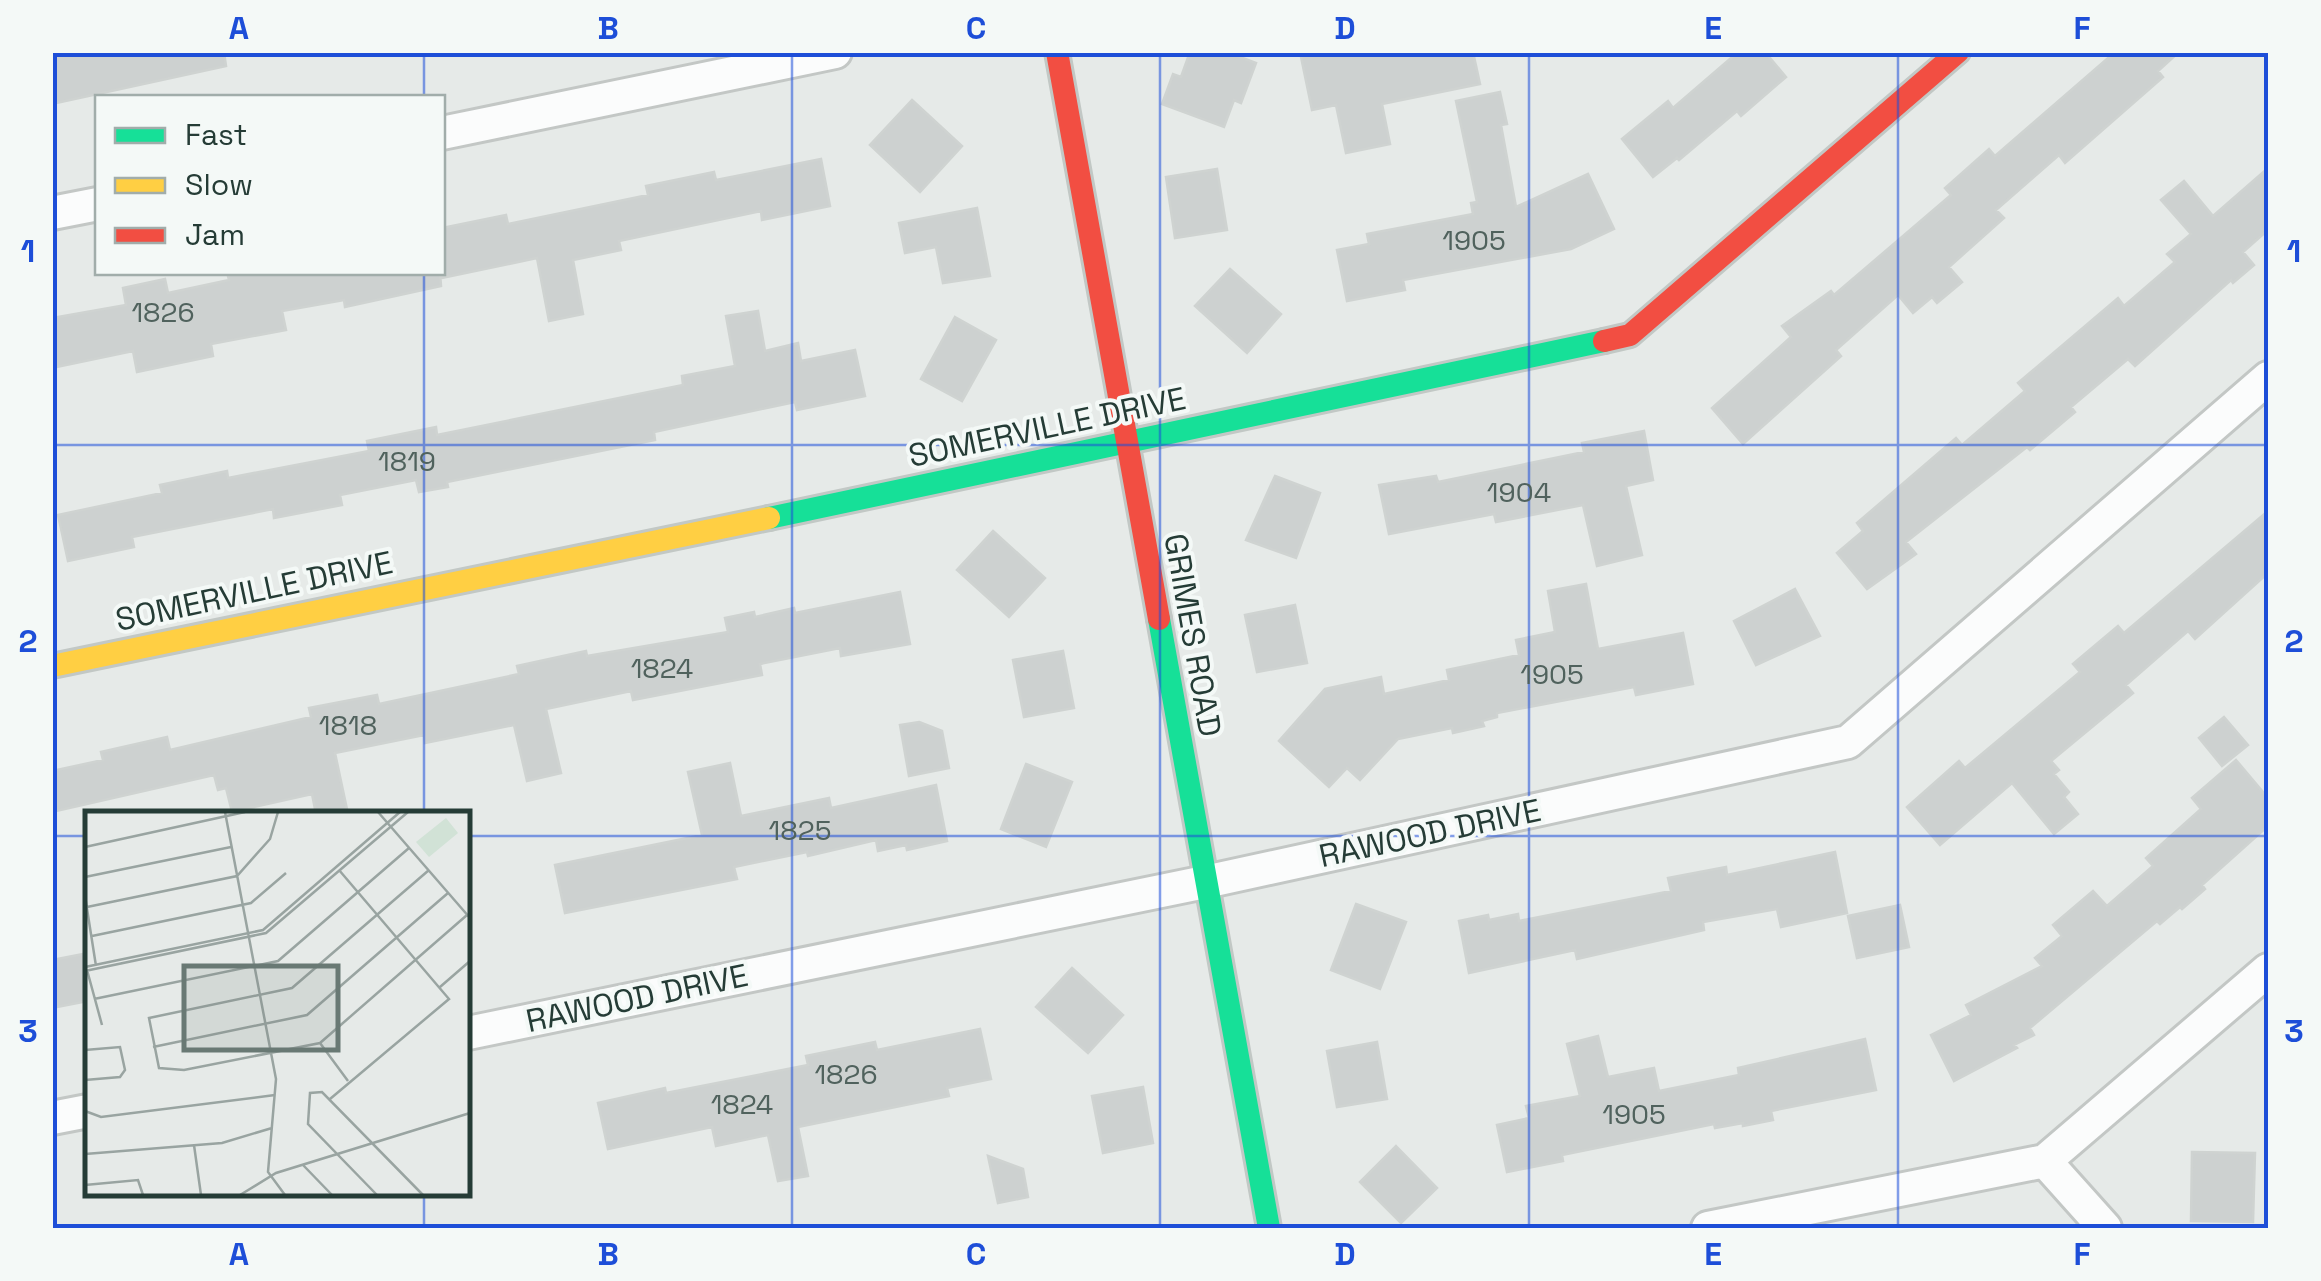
<svg xmlns="http://www.w3.org/2000/svg" width="2321" height="1281" font-family="'Space Grotesk',sans-serif">
	<style>
		.building { fill: #cdd1d0; stroke: #cfd3d1; stroke-width: 2.5 }
		.lines { fill: none; stroke-linecap: round; stroke-linejoin: round }
		.street-casing { stroke: #c3c7c5; stroke-width: 38 }
		.fast-casing { stroke: #c2c8c5; stroke-width: 28 }
		.slow-casing { stroke: #c2c8c5; stroke-width: 28 }
		.jam-casing { stroke: #c2c8c5; stroke-width: 28 }
		.street { stroke: #fbfcfc; stroke-width: 32 }
		.fast { stroke: #16e098; stroke-width: 22 }
		.slow { stroke: #ffcf43; stroke-width: 22 }
		.jam { stroke: #f24e42; stroke-width: 22 }
		.grid { fill: none; stroke: #1d4ed8; stroke-width: 2.5; stroke-opacity: 0.55 }
		.labels { text-anchor: middle; stroke-width: 8; stroke-linejoin: round; paint-order: stroke }
		.number-label { font-size: 28px; fill: #50625d }
		.street-label { font-size: 32px; fill: #253c36; stroke: #f4f9f7 }
		.inset-road { fill: none; stroke: #99a4a1; stroke-width: 2.5 }
		.view { fill: #697974; fill-opacity: 0.15; stroke: #697974; stroke-width: 5 }
		.inset-edge { fill: none; stroke: #253c36; stroke-width: 5 }
		.neatline { fill: none; stroke: #1d4ed8; stroke-width: 4 }
		.grid-label { font-size: 32px; text-anchor: middle; font-weight: bold; fill: #1d4ed8 }
	</style>
	<rect width="100%" height="100%" fill="#e6eae8"/>
	<path class="building" d="M52,52H224L226,66L52,104Z
		M1190,52H1227L1256,63L1241,103L1234,100L1224,127L1162,104L1173,74L1181,77Z
		M1300,52H1473L1480,84L1382,104L1390,144L1346,153L1336,105L1312,110Z
		M1738,52H1765L1786,77L1741,116L1737,111L1679,160L1677,158L1653,177L1622,139L1668,101L1673,108Z
		M2115,52H2179L2158,71L2163,77L2065,163L2059,155L1996,210L2004,218L1949,267L1962,282L1937,303L1932,297L1913,313L1898,295L1836,350L1841,356L1743,444L1712,408L1791,337L1782,326L1831,291L1834,295L1951,195L1945,188L1989,149L1995,156Z
		M1500,92L1507,124L1501,125L1516,207L1588,174L1614,229L1571,249L1403,280L1405,290L1347,301L1337,250L1369,244L1367,234L1473,214L1471,203L1477,202L1456,101Z
		M912,100L962,146L920,192L870,145Z
		M821,159L830,206L762,220L761,211L619,241L621,250L573,260L583,314L549,321L537,258L442,278V228L506,215L508,224L648,195L646,186L714,172L716,180Z
		M2268,168V230L2243,252L2254,265L2233,283L2231,280L2135,366L2128,359L2071,407L2075,412L2030,450L2027,447L1906,542L1916,554L1867,589L1837,553L1863,531L1857,523L1956,438L1962,445L2025,391L2018,383L2118,298L2124,306L2175,262L2167,254L2191,234L2161,200L2184,181L2213,216Z
		M1217,169L1227,230L1175,238L1166,177Z
		M977,208L990,276L943,283L936,247L905,253L899,223Z
		M1230,269L1281,314L1247,353L1195,306Z
		M227,272H440L441,286L345,307L344,300L282,311L286,330L211,344L213,356L137,372L133,351L52,368V318L126,305L123,288L165,279L168,293L229,280Z
		M758,311L765,351L798,343L801,361L855,350L865,396L797,410L795,402L654,432L655,440L447,482L448,487L419,492L416,480L340,495L342,505L274,518L273,509L132,537L134,547L68,561L58,515L162,493L160,485L227,471L228,478L369,451L367,441L436,427L437,435L683,385L682,376L735,366L726,316Z
		M955,317L996,340L962,401L921,379Z
		M1644,431L1653,480L1626,486L1642,555L1597,566L1583,505L1496,522L1494,514L1389,534L1379,485L1436,476L1438,482L1584,452L1582,443Z
		M1275,476L1320,493L1296,558L1246,540Z
		M2268,511V573L2195,639L2188,631L2126,685L2133,693L2051,761L2059,770L2054,774L2069,792L2064,797L2078,814L2054,834L2012,783L1940,845L1907,807L1959,761L1965,768L2080,672L2073,664L2118,626L2124,633Z
		M993,531L1045,578L1009,617L957,570Z
		M1586,584L1598,649L1683,633L1693,684L1636,695L1634,687L1497,713V717L1482,721L1484,726L1453,733L1452,728L1398,739L1360,780L1347,768L1329,787L1279,741L1325,689L1381,677L1384,694L1449,680L1447,670L1519,655L1516,640L1555,632L1548,591Z
		M1795,589L1820,636L1756,665L1734,621Z
		M900,592L910,644L841,656L840,648L760,664L762,675L633,700L631,691L546,709L561,773L527,781L514,725L425,743L424,735L335,753L348,814H316L312,794L232,812L226,788L218,790L214,775L52,812V771L103,760L101,752L167,737L170,750L311,717L309,708L377,695L379,704L519,674L517,666L586,651L587,656L728,632L725,618L754,612L755,617L794,608L795,613Z
		M1295,605L1307,663L1257,672L1245,615Z
		M1063,651L1074,708L1024,717L1013,660Z
		M2224,717L2248,745L2222,766L2199,738Z
		M919,722L942,731L949,768L909,776L900,725Z
		M2236,760L2268,798V826L2202,885L2205,889L2182,909L2180,907L2160,924L2157,921L2030,1028L2034,1035L2014,1045L2017,1048L1954,1081L1931,1035L1971,1015L1966,1005L2042,966L2035,958L2062,936L2053,925L2093,891L2107,906L2153,866L2146,858L2201,809L2192,798Z
		M730,763L741,816L829,798L831,808L936,785L947,841L907,850L906,845L878,851L876,840L808,856L807,852L734,867L737,879L565,913L555,865L702,835L688,772Z
		M1026,764L1072,782L1046,847L1001,829Z
		M1835,852L1847,913L1781,927L1777,909L1703,922L1704,930L1577,959L1575,950L1469,973L1459,921L1488,915L1489,920L1518,914L1519,921L1671,891L1668,878L1726,867L1727,875Z
		M1356,904L1406,922L1380,989L1331,970Z
		M1900,905L1909,947L1857,958L1848,916Z
		M88,953V1001L52,1008V960Z
		M1072,968L1123,1015L1088,1053L1036,1007Z
		M980,1029L991,1079L947,1088L949,1096L798,1127L808,1176L778,1181L768,1135L716,1146L712,1127L608,1149L598,1103L665,1088L666,1093L808,1065L806,1056L875,1042L877,1050Z
		M1598,1036L1608,1077L1654,1068L1659,1091L1739,1075L1738,1068L1865,1039L1876,1090L1771,1111L1773,1120L1743,1126V1123L1715,1128L1714,1124L1562,1155L1563,1161L1507,1172L1497,1125L1529,1118L1526,1106L1580,1096L1567,1044Z
		M1377,1042L1387,1099L1337,1107L1327,1051Z
		M1143,1087L1153,1143L1103,1153L1092,1096Z
		M1396,1146L1437,1188L1401,1223L1360,1182Z
		M2192,1152L2255,1153L2253,1222L2191,1221Z
		M988,1156L1023,1169L1028,1197L998,1203Z"/>
	<g class="lines">
		<defs>
			<path id="street" d="M442,133L835,52
				M52,213L98,204
				M468,1033L1205,882L1848,742L2268,378
				M52,1118L88,1111
				M2045,1161L2105,1228
				M1708,1228L2045,1161L2268,970"/>
			<path id="fast" d="M769,518L1604,341
				M1159,619L1269,1228"/>
			<path id="slow" d="M52,666L769,518"/>
			<path id="jam" d="M1057,52L1159,619
				M1604,341L1630,335L1958,52"/>
		</defs>
		<use href="#street" class="street-casing"/>
		<use href="#fast" class="fast-casing"/>
		<use href="#slow" class="slow-casing"/>
		<use href="#jam" class="jam-casing"/>
		<use href="#street" class="street"/>
		<use href="#fast" class="fast"/>
		<use href="#slow" class="slow"/>
		<use href="#jam" class="jam"/>
	</g>
	<path class="grid" d="M424,52V98M792,52V1228M1160,52V1228M1529,52V1228M1898,52V1228M424,272V814M52,445H2268M52,836H88M468,836H2268M424,1194V1228"/>
	<g class="labels">
		<g class="number-label">
			<text x="1474" y="250">1905</text>
			<text x="163" y="322">1826</text>
			<text x="407" y="471">1819</text>
			<text x="1519" y="502">1904</text>
			<text x="662" y="678">1824</text>
			<text x="1552" y="684">1905</text>
			<text x="348" y="735">1818</text>
			<text x="800" y="840">1825</text>
			<text x="846" y="1084">1826</text>
			<text x="742" y="1114">1824</text>
			<text x="1634" y="1124">1905</text>
		</g>
		<g class="street-label">
			<text transform="translate(1047 427) rotate(-12)" y="11">SOMERVILLE DRIVE</text>
			<text transform="translate(254 591) rotate(-12)" y="11">SOMERVILLE DRIVE</text>
			<text transform="translate(1193 635) rotate(80)" y="11">GRIMES ROAD</text>
			<text transform="translate(1430 833) rotate(-12)" y="11">RAWOOD DRIVE</text>
			<text transform="translate(637 998) rotate(-12)" y="11">RAWOOD DRIVE</text>
		</g>
	</g>
	<g transform="translate(85 811)">
		<rect width="385" height="385" fill="#e6eae8"/>
		<path d="M361,7L373,22L344,46L331,31Z" fill="#d1e2d6"/>
		<path class="inset-road" d="M140,1L191,268L183,361L200,384M293,1L385,107M0,36L160,1M344,59L207,177L64,207L74,257L99,259L235,232L382,104M0,66L146,36M0,85L11,155M2,96L152,65L185,28L193,1M7,125L166,92L201,62M0,156L178,119L315,1M2,159L17,214M0,160L181,122L323,1M355,176L385,150M9,188L193,150L324,37M235,232L263,270M68,236L222,204L363,82M0,239L35,236L40,259L35,266L0,269M245,288L364,188L254,59M0,300L16,306L190,284M109,334L116,384M0,343L137,332L187,317M218,354L247,384M0,374L53,369L58,384M155,384L191,362L385,302M292,384L223,313L225,282L237,281L338,384"/>
		<path class="view" d="M99,155H253V239H99Z"/>
		<rect width="385" height="385" class="inset-edge"/>
	</g>
	<rect width="2321" height="1281" fill="none" stroke="#f4f9f7" stroke-width="110"/>
	<rect x="95" y="95" width="350" height="180" fill="#f4f9f7" stroke="#a1adaa" stroke-width="2.5"/>
	<rect x="115" y="128" width="50" height="15" fill="#16e098" stroke="#a1adaa" stroke-width="2.5"/>
	<text x="185" y="145" font-size="30" fill="#253c36">Fast</text>
	<rect x="115" y="178" width="50" height="15" fill="#ffcf43" stroke="#a1adaa" stroke-width="2.5"/>
	<text x="185" y="195" font-size="30" fill="#253c36">Slow</text>
	<rect x="115" y="228" width="50" height="15" fill="#f24e42" stroke="#a1adaa" stroke-width="2.5"/>
	<text x="185" y="245" font-size="30" fill="#253c36">Jam</text>
	<rect x="55" y="55" width="2211" height="1171" class="neatline"/>
	<g class="grid-label">
		<text x="239" y="39">A</text>
		<text x="608" y="39">B</text>
		<text x="976" y="39">C</text>
		<text x="1345" y="39">D</text>
		<text x="1713" y="39">E</text>
		<text x="2082" y="39">F</text>
		<text x="28" y="262">1</text>
		<text x="2294" y="262">1</text>
		<text x="28" y="652">2</text>
		<text x="2294" y="652">2</text>
		<text x="28" y="1042">3</text>
		<text x="2294" y="1042">3</text>
		<text x="239" y="1265">A</text>
		<text x="608" y="1265">B</text>
		<text x="976" y="1265">C</text>
		<text x="1345" y="1265">D</text>
		<text x="1713" y="1265">E</text>
		<text x="2082" y="1265">F</text>
	</g>
</svg>
